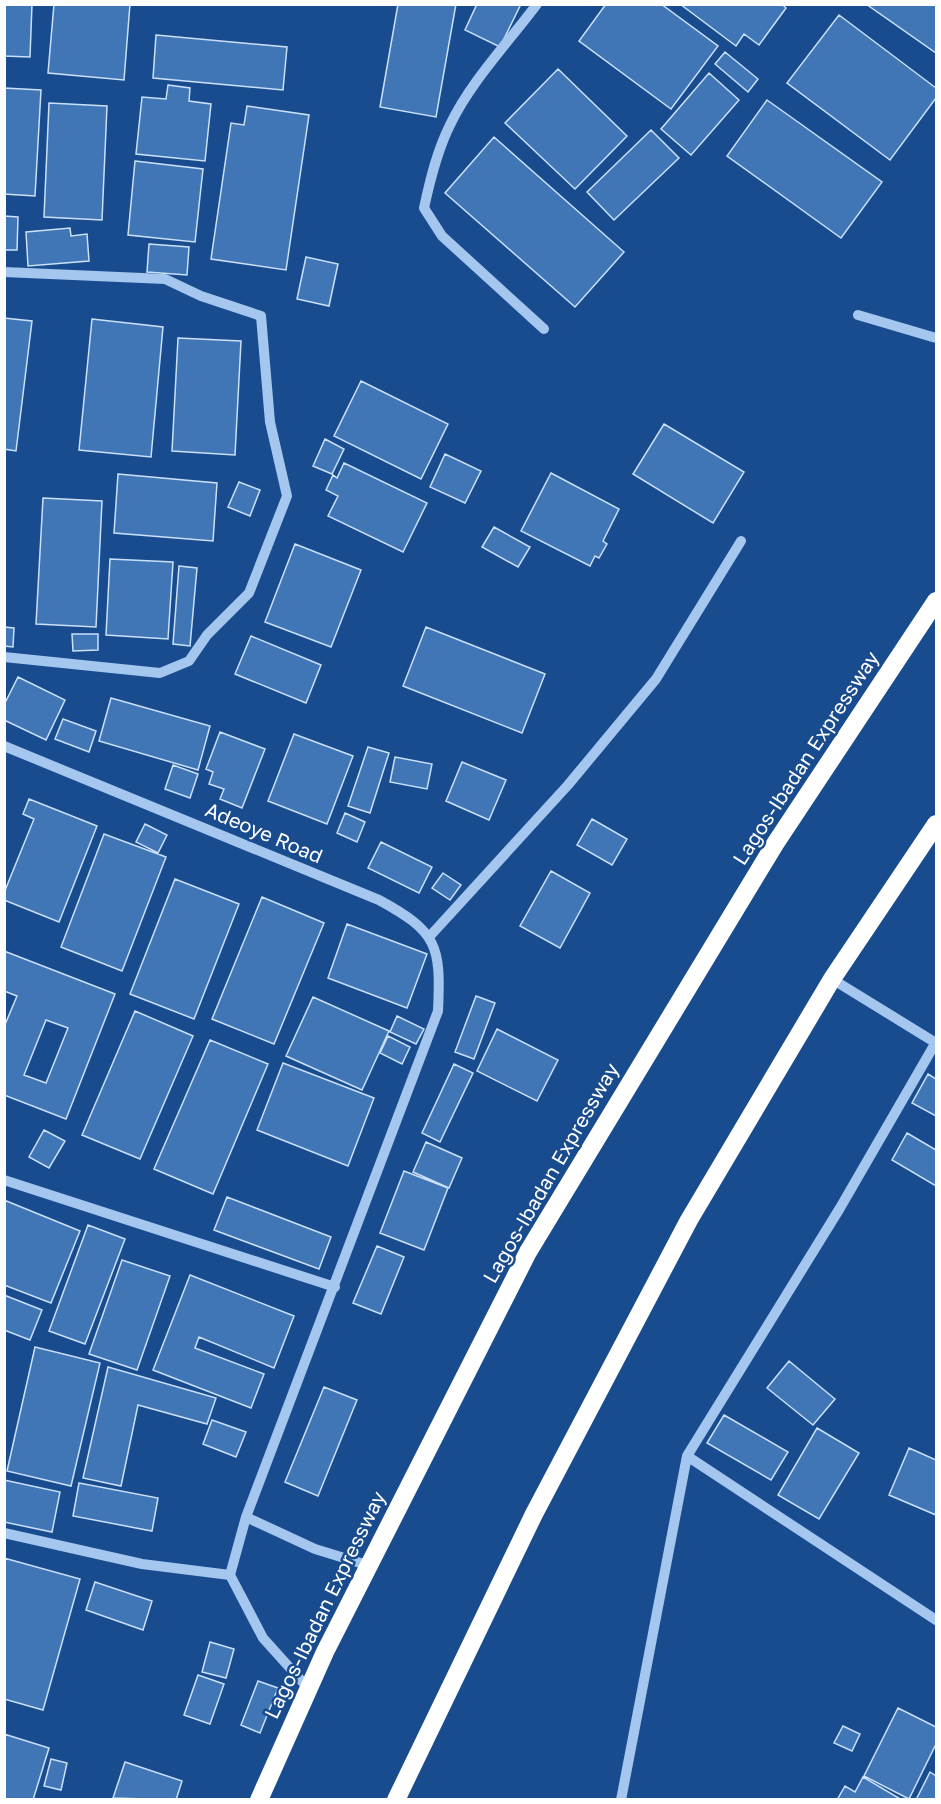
<svg xmlns="http://www.w3.org/2000/svg" width="941" height="1804" font-family="'Golos Text',sans-serif">
	<style>
		.building { fill: #4076b6; stroke: #cae0fb; stroke-width: 1.5; fill-rule: evenodd }
		.lines { fill: none; stroke-linecap: round; stroke-linejoin: round }
		.minor { stroke: #a4c6ef; stroke-width: 10 }
		.highway { stroke: #fff; stroke-width: 18 }
		.labels { text-anchor: middle; stroke-width: 5; stroke-linejoin: round; paint-order: stroke }
		.street-label { font-size: 20px; fill: #fff; stroke: #184c8e }
	</style>
	<rect width="100%" height="100%" fill="#184c8e"/>
	<path class="building" d="M4,4H32L30,57L4,56Z
		M54,4H130L124,80L48,73Z
		M398,4H456L436,117L380,107Z
		M477,4H521L500,47L465,30Z
		M606,4H661L718,46L671,109L579,41Z
		M680,4H782L786,8L759,45L744,34L736,46Z
		M866,4H936V53Z
		M839,15L936,88V98L890,160L787,83Z
		M156,35L287,47L283,90L153,78Z
		M725,52L758,79L748,92L715,64Z
		M558,69L627,136L575,189L505,123Z
		M709,73L739,100L691,155L661,129Z
		M168,85L190,88L189,101L211,104L205,161L136,154L142,97L166,99Z
		M4,88L41,90L35,196L4,194Z
		M767,100L882,182L841,238L727,156Z
		M49,103L107,106L102,220L44,217Z
		M247,106L309,115L286,270L211,259L231,123L244,125Z
		M651,130L679,158L614,220L587,192Z
		M494,137L624,252L575,307L445,193Z
		M135,161L203,169L195,242L128,235Z
		M4,216L18,217L17,250H4Z
		M70,228L71,236L87,234L89,261L28,266L26,232Z
		M149,244L189,247L187,275L147,272Z
		M306,257L338,264L329,306L297,299Z
		M4,318L32,321L16,451L4,449Z
		M92,319L163,327L151,457L79,450Z
		M178,338L241,341L235,455L172,451Z
		M361,381L448,424L421,479L334,436Z
		M664,424L744,472L713,523L633,474Z
		M325,439L344,449L332,474L313,466Z
		M445,454L481,471L465,503L430,487Z
		M344,463L427,503L403,552L328,516L338,496L326,490L333,475L337,478Z
		M551,473L619,509L603,541L607,544L599,558L595,556L590,566L521,531Z
		M118,474L217,483L213,541L114,533Z
		M239,482L260,490L250,516L228,507Z
		M43,498L102,501L96,627L36,624Z
		M494,527L530,547L518,567L482,547Z
		M295,544L361,570L331,647L265,622Z
		M110,559L173,562L168,639L106,635Z
		M179,566L197,568L190,646L173,644Z
		M4,627L14,628L13,647L4,646Z
		M426,627L545,674L522,733L403,686Z
		M72,634H98V650L73,651Z
		M251,636L321,665L306,703L235,674Z
		M18,677L65,700L46,740L4,720V705Z
		M111,698L210,726L198,770L99,741Z
		M63,719L96,731L89,752L55,739Z
		M220,732L265,749L242,808L220,799L224,789L209,784L213,772L206,769Z
		M294,734L353,756L327,824L268,801Z
		M368,747L389,753L370,813L348,806Z
		M395,757L432,764L427,789L390,782Z
		M462,762L506,780L489,820L446,801Z
		M173,765L198,774L190,798L165,789Z
		M29,799L97,826L59,922L4,900V893L34,819L23,814Z
		M345,813L365,822L357,842L337,833Z
		M592,819L627,839L612,865L577,845Z
		M145,824L167,835L158,853L136,842Z
		M104,834L166,857L122,971L61,947Z
		M381,842L432,867L419,893L368,868Z
		M551,871L590,893L560,948L520,926Z
		M443,873L461,885L450,900L432,888Z
		M175,879L239,904L194,1019L130,994Z
		M262,897L324,923L274,1044L212,1019Z
		M347,924L427,954L407,1008L328,978Z
		M4,951L115,994L66,1119L4,1095V1027L17,996L4,991ZM46,1020L68,1028L46,1083L24,1075Z
		M476,996L495,1003L474,1059L455,1052Z
		M313,997L389,1031L362,1090L286,1056Z
		M135,1011L193,1036L140,1159L82,1135Z
		M397,1016L424,1029L416,1044L390,1032Z
		M497,1029L558,1060L537,1101L477,1071Z
		M388,1036L410,1047L402,1064L380,1053Z
		M210,1040L268,1064L213,1194L154,1169Z
		M283,1063L374,1098L348,1166L257,1130Z
		M454,1064L473,1073L440,1142L422,1133Z
		M928,1074L936,1079V1116L912,1103Z
		M44,1130L65,1141L49,1168L29,1157Z
		M907,1133L936,1150V1186L892,1160Z
		M426,1142L462,1158L449,1188L413,1172Z
		M404,1171L448,1188L424,1250L380,1233Z
		M227,1197L331,1237L319,1269L214,1230Z
		M4,1200L80,1231L51,1303L4,1285Z
		M88,1225L125,1239L85,1344L49,1331Z
		M377,1246L404,1257L381,1314L353,1303Z
		M122,1260L170,1276L137,1370L89,1354Z
		M190,1275L294,1316L274,1368L199,1337L195,1348L264,1374L251,1408L153,1370Z
		M4,1295L42,1310L30,1340L4,1330Z
		M35,1347L100,1363L71,1486L7,1471Z
		M789,1361L835,1399L813,1425L767,1388Z
		M108,1367L216,1398L207,1424L138,1405L121,1486L83,1478Z
		M324,1387L357,1400L318,1496L285,1482Z
		M724,1415L788,1452L771,1480L707,1443Z
		M212,1420L246,1432L236,1457L203,1444Z
		M817,1428L859,1453L819,1519L778,1495Z
		M909,1448L936,1460V1515L889,1495Z
		M4,1480L60,1492L52,1532L4,1522Z
		M79,1483L158,1498L152,1531L73,1516Z
		M4,1558L80,1579L43,1710L4,1699Z
		M95,1582L152,1601L143,1630L86,1610Z
		M210,1642L234,1649L226,1678L202,1672Z
		M198,1675L224,1684L210,1724L184,1715Z
		M258,1681L278,1688L260,1733L241,1725Z
		M898,1708L936,1727V1744L909,1799L864,1776Z
		M843,1726L860,1734L852,1751L834,1743Z
		M4,1734L49,1748L33,1800H4Z
		M51,1759L67,1763L61,1790L44,1786Z
		M125,1762L182,1781L176,1800L113,1798Z
		M930,1772L936,1776V1800H921L917,1798Z
		M863,1777L902,1800H837L845,1786L855,1792Z"/>
	<g class="lines">
		<path class="minor" d="M537,4C508,43 471,81 450,125C437,151 430,180 424,208L442,236L544,329
			M4,272L165,279L201,296L261,316L270,422L287,496L249,593L207,635L189,661L160,673L4,657
			M858,315L936,338
			M4,746L379,900C438,932 441,946 438,1011L246,1517L230,1575L263,1638L308,1688
			M430,936L568,785L656,679L741,541
			M832,979L936,1043
			M4,1180L335,1287
			M687,1456L936,1620
			M246,1517L315,1549L367,1565
			M4,1533L142,1564L230,1575
			M621,1800L687,1456L840,1208L936,1042"/>
		<path class="highway" d="M259,1800L325,1652L528,1252L775,844L936,601
			M396,1800L534,1514L689,1220L832,979L936,824"/>
	</g>
	<g class="labels">
		<g class="street-label">
			<text transform="translate(806 758) rotate(-57)" y="7">Lagos-Ibadan Expressway</text>
			<text transform="translate(264 833) rotate(23)" y="7">Adeoye Road</text>
			<text transform="translate(551 1173) rotate(-60)" y="7">Lagos-Ibadan Expressway</text>
			<text transform="translate(325 1605) rotate(-64)" y="7">Lagos-Ibadan Expressway</text>
		</g>
	</g>
	<rect width="941" height="1804" fill="none" stroke="#ffffff" stroke-width="12"/>
</svg>
